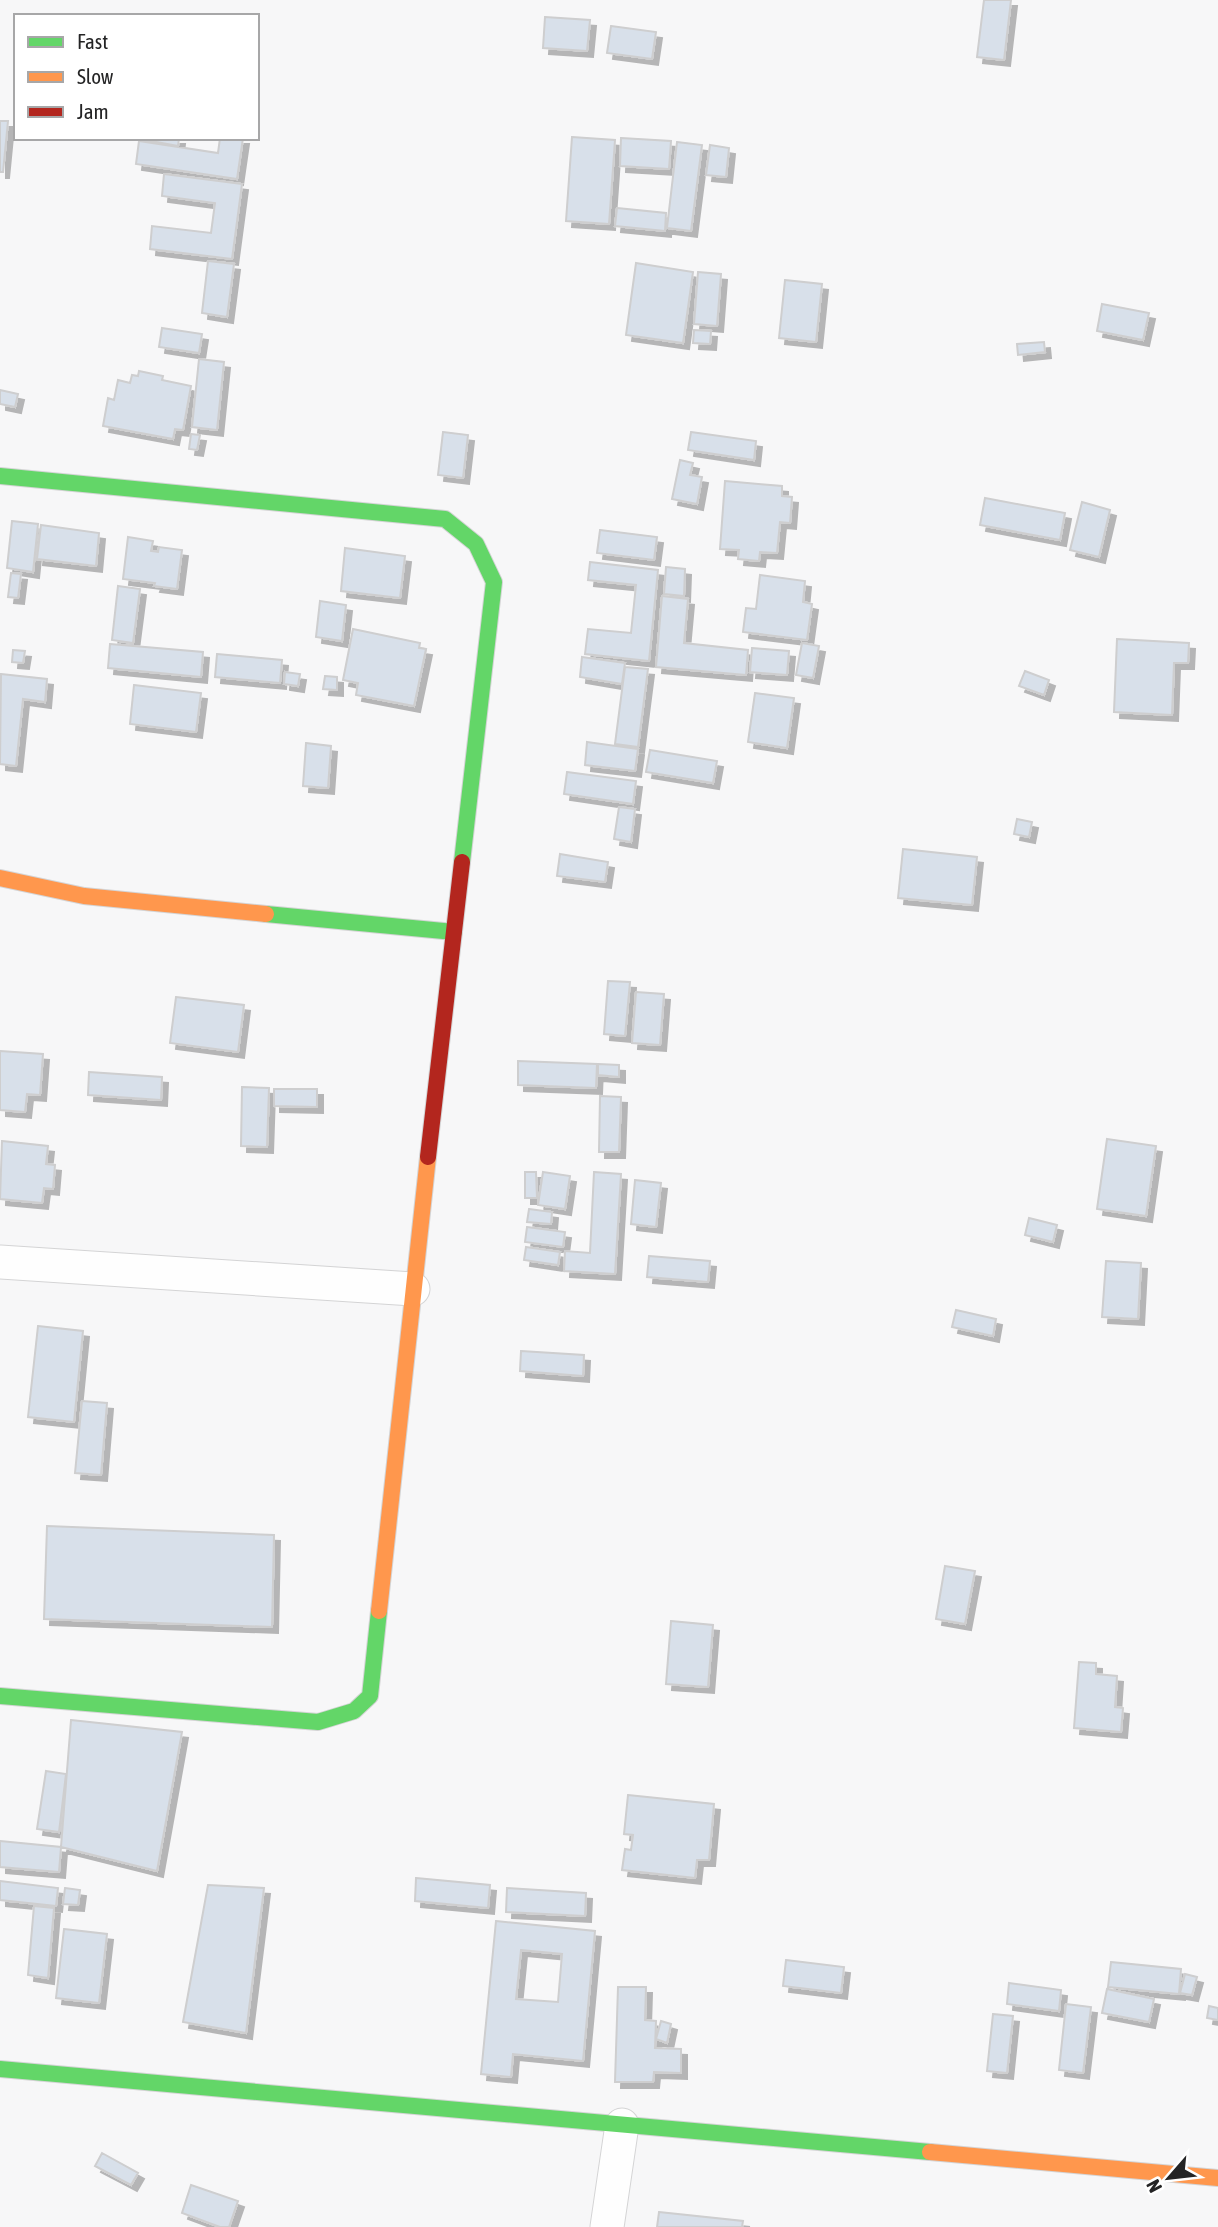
<svg xmlns="http://www.w3.org/2000/svg" width="1218" height="2227" font-family="'Asap Condensed',sans-serif">
	<style>
		.building { fill: #d8e0ea; stroke: #cececf; stroke-width: 2; fill-rule: evenodd; filter: url(#shadow) }
		.lines { fill: none; stroke-linecap: round; stroke-linejoin: round }
		.street-casing { stroke: #d4d4d5; stroke-width: 35 }
		.fast-casing { stroke: #d4d4d5; stroke-width: 18 }
		.slow-casing { stroke: #d4d4d5; stroke-width: 18 }
		.jam-casing { stroke: #d4d4d5; stroke-width: 18 }
		.street { stroke: #fefefe; stroke-width: 33 }
		.fast { stroke: #63d668; stroke-width: 16 }
		.slow { stroke: #ff974d; stroke-width: 16 }
		.jam { stroke: #b3261e; stroke-width: 16 }
	</style>
	<defs>
		<filter id="shadow"><feDropShadow dx="6" dy="6" stdDeviation="0" flood-color="#0004"/></filter>
	</defs>
	<rect width="100%" height="100%" fill="#f7f7f8"/>
	<path class="building" d="M984,0H1011L1004,60L977,57Z
		M545,17L590,20L587,51L543,48Z
		M611,26L656,32L652,59L607,53Z
		M0,121H8L3,172H0Z
		M572,137L615,140L609,224L566,221Z
		M135,138H179L178,146Z
		M220,138H243L237,179L136,164L139,141L218,153Z
		M621,138L671,141L669,169L620,166Z
		M677,142L702,145L691,231L667,228Z
		M710,145L729,148L726,177L706,175Z
		M164,174L242,184L232,259L150,249L152,226L211,233L215,203L162,196Z
		M617,208L666,213L665,231L615,226Z
		M208,261L234,264L227,317L202,313Z
		M636,263L693,272L683,343L626,335Z
		M698,272L721,274L717,326L694,324Z
		M785,280L822,284L816,342L779,338Z
		M1102,304L1149,313L1143,340L1097,331Z
		M162,328L202,334L199,353L159,347Z
		M694,330L711,331L710,344L693,343Z
		M1044,342L1045,352L1018,355L1017,344Z
		M199,359L224,362L217,430L192,427Z
		M139,371L163,376L162,380L191,386L183,430L175,429L173,439L103,426L108,398L114,400L118,380L130,383L132,375L138,376Z
		M0,390L18,394L15,407L0,404Z
		M443,432L468,435L463,478L438,475Z
		M691,432L756,441L754,460L688,450Z
		M191,434L200,435L197,450L189,449Z
		M680,460L693,463L690,475L702,477L697,504L672,499Z
		M725,481L782,486V496L792,497L790,523L780,522L777,553L760,552L759,561L738,559L739,550L720,549Z
		M985,498L1065,513L1060,540L980,525Z
		M1082,502L1110,510L1099,557L1070,550Z
		M12,521L38,524L33,572L7,568Z
		M41,525L99,533L96,566L37,559Z
		M600,530L657,537L654,560L597,553Z
		M128,537L153,541L151,551L158,552L159,547L182,550L177,589L154,586L155,583L123,579Z
		M345,548L405,556L400,598L341,591Z
		M590,562L658,570L649,661L585,654L588,629L631,633L636,585L588,580Z
		M666,567L685,569L684,596L664,594Z
		M11,573L21,574L18,598L8,597Z
		M760,575L805,581L803,602L812,604L807,640L743,632L746,608L756,609Z
		M118,586L140,589L133,643L112,640Z
		M662,596L688,599L684,643L748,650L746,675L656,667Z
		M320,601L346,605L342,641L316,637Z
		M353,629L420,643L419,648L426,649L414,706L356,695L358,683L343,680Z
		M1117,639L1189,643L1188,663H1174L1172,715L1114,712Z
		M802,643L819,646L813,678L796,675Z
		M110,644L203,652L201,677L108,668Z
		M752,648L789,651L787,675L750,672Z
		M13,650L25,651L23,663L12,662Z
		M217,654L282,660L280,683L215,677Z
		M582,657L625,663L622,684L580,677Z
		M625,667L648,669L638,747L615,744Z
		M1025,671L1049,680L1044,695L1019,686Z
		M285,672L300,674L298,686L284,684Z
		M1,674L47,679L45,702L23,699L16,766L0,764Z
		M325,676L337,677V690L323,689Z
		M134,685L201,693L196,732L130,724Z
		M755,693L794,698L787,748L748,742Z
		M587,742L638,749L635,771L585,765Z
		M306,743L331,746L328,788L303,786Z
		M650,750L717,761L713,783L646,772Z
		M567,772L636,781L633,804L564,794Z
		M619,807L635,809L631,842L614,839Z
		M1017,819L1032,822L1029,837L1014,834Z
		M903,849L977,857L972,905L898,898Z
		M560,854L608,862L605,882L557,876Z
		M608,981L630,982L625,1036L604,1034Z
		M636,992L664,994L660,1045L632,1043Z
		M176,997L244,1005L238,1052L170,1043Z
		M0,1051L43,1054L40,1095L27,1094L25,1112L0,1110Z
		M518,1061L597,1064L596,1088L518,1085Z
		M598,1064L619,1065V1077L598,1075Z
		M89,1072L162,1077L161,1100L88,1095Z
		M242,1087L269,1088L267,1147L241,1146Z
		M274,1089H317V1107L274,1106Z
		M600,1096L621,1097L619,1152H599Z
		M1107,1139L1156,1146L1146,1216L1097,1209Z
		M2,1141L48,1146L46,1164L55,1165L53,1189L44,1188L42,1203L0,1199Z
		M525,1172H536L537,1198H525Z
		M543,1172L570,1176L565,1209L538,1205Z
		M594,1172L621,1174L615,1274L564,1271L565,1251L590,1253Z
		M635,1180L661,1183L656,1227L631,1224Z
		M529,1209L552,1212L551,1224L527,1222Z
		M1029,1218L1057,1225L1053,1242L1025,1235Z
		M527,1227L565,1232L563,1247L525,1242Z
		M526,1247L560,1252L558,1265L524,1260Z
		M649,1256L710,1261L708,1282L647,1277Z
		M1106,1261L1141,1263L1138,1319L1102,1317Z
		M956,1310L996,1319L993,1336L952,1327Z
		M38,1326L83,1331L74,1422L28,1417Z
		M521,1351L584,1355L583,1376L520,1371Z
		M82,1401L107,1403L101,1475L75,1473Z
		M47,1526L274,1535L272,1627L44,1619Z
		M945,1566L975,1571L965,1624L936,1619Z
		M671,1621L713,1625L708,1687L666,1684Z
		M1079,1662L1096,1663V1674L1117,1676L1115,1707L1123,1708L1121,1732L1074,1728Z
		M71,1720L182,1732L157,1871L61,1847Z
		M46,1771L66,1774L59,1832L37,1829Z
		M628,1795L714,1804L709,1860H697L695,1878L622,1870L625,1849L631,1850L633,1835L624,1834Z
		M0,1841L61,1847L59,1872L0,1867Z
		M416,1878L490,1885L488,1908L415,1901Z
		M0,1881L58,1888L56,1906L0,1900Z
		M208,1885L264,1888L246,2033L183,2022Z
		M65,1888L80,1890L78,1905L63,1904Z
		M507,1888L586,1893L585,1916L506,1912Z
		M34,1906L54,1908L48,1978L28,1975Z
		M496,1921L595,1931L583,2061L513,2054L511,2077L481,2074ZM521,1950L562,1954L558,2002L516,1999Z
		M64,1929L107,1934L99,2003L56,1998Z
		M786,1960L844,1967L841,1993L783,1986Z
		M1111,1962L1181,1969L1179,1994L1108,1987Z
		M1185,1974L1197,1977L1192,1995L1180,1993Z
		M1009,1983L1061,1990L1059,2011L1007,2004Z
		M618,1987H646L645,2020L656,2021L655,2048L681,2049V2073L654,2072L653,2082H615Z
		M1107,1989L1154,1999L1149,2022L1102,2013Z
		M1066,2004L1091,2007L1083,2073L1059,2070Z
		M1209,2006L1218,2008V2020L1207,2018Z
		M993,2014L1013,2016L1007,2073L987,2071Z
		M661,2021L671,2024L667,2043L656,2039Z
		M102,2153L138,2173L131,2185L95,2166Z
		M191,2185L238,2201L229,2227H220L182,2213Z
		M659,2212L743,2221L742,2227H657Z"/>
	<g class="lines">
		<defs>
			<path id="street" d="M0,1262L413,1289
				M607,2227L622,2125"/>
			<path id="fast" d="M0,476L445,519L476,544L494,582L462,862
				M266,914L454,932
				M0,1696L318,1722L354,1711L370,1696L379,1611
				M0,2069L930,2152"/>
			<path id="slow" d="M0,878L84,896L266,914
				M379,1611L428,1157
				M930,2152L1218,2178"/>
			<path id="jam" d="M428,1157L462,862"/>
		</defs>
		<use href="#street" class="street-casing"/>
		<use href="#fast" class="fast-casing"/>
		<use href="#slow" class="slow-casing"/>
		<use href="#jam" class="jam-casing"/>
		<use href="#street" class="street"/>
		<use href="#fast" class="fast"/>
		<use href="#slow" class="slow"/>
		<use href="#jam" class="jam"/>
	</g>
	<rect x="14" y="14" width="245" height="126" fill="#ffffff" stroke="#a7a7a8" stroke-width="2"/>
	<rect x="28" y="37" width="35" height="10" fill="#63d668" stroke="#a7a7a8" stroke-width="2"/>
	<text x="77" y="49" font-size="21" fill="#242425">Fast</text>
	<rect x="28" y="72" width="35" height="10" fill="#ff974d" stroke="#a7a7a8" stroke-width="2"/>
	<text x="77" y="84" font-size="21" fill="#242425">Slow</text>
	<rect x="28" y="107" width="35" height="10" fill="#b3261e" stroke="#a7a7a8" stroke-width="2"/>
	<text x="77" y="119" font-size="21" fill="#242425">Jam</text>
	<g transform="translate(1169 2178) rotate(242)" stroke="#ffffff" stroke-width="5" paint-order="stroke">
	<path d="M0-5L12 26L0 18L-12 26Z" fill="#242425"/>
	<text y="-10" font-size="19" font-weight="bold" text-anchor="middle" fill="#242425">N</text>
	</g>
</svg>
